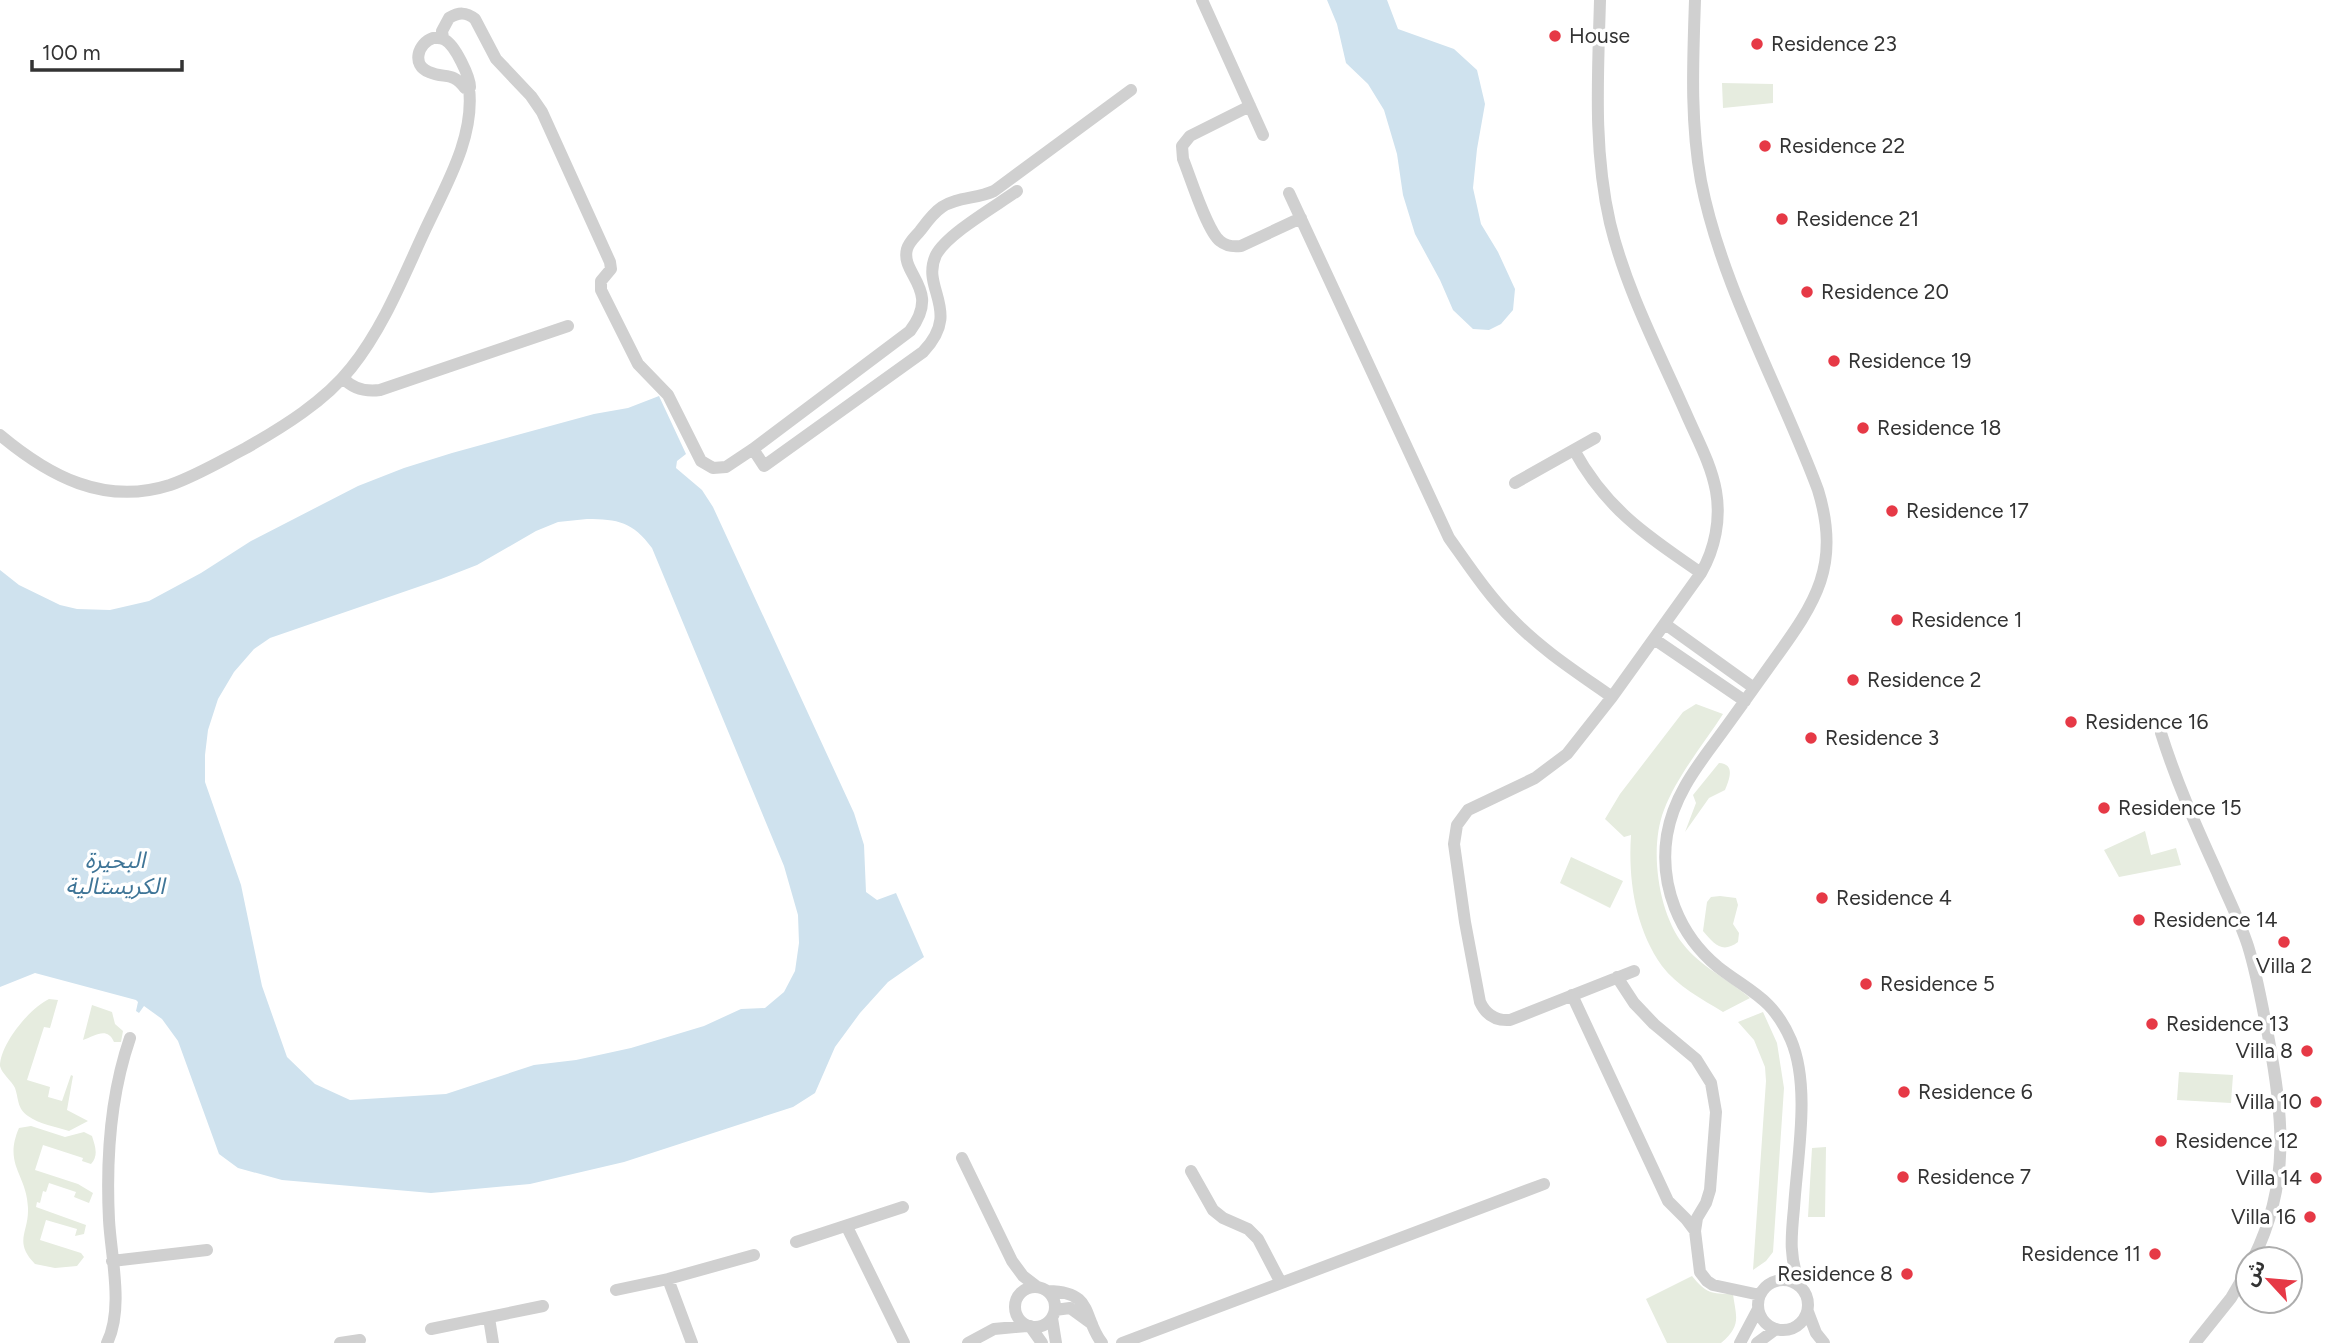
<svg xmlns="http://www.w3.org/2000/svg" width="2332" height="1343" font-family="Figtree,'Noto Sans Arabic',sans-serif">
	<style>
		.green { fill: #e6ecdf }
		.water { fill: #cfe2ee; fill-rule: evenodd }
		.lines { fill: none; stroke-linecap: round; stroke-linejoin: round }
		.street { stroke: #d0d0d0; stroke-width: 12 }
		.poi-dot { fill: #e63946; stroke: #fff; stroke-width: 2.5 }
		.labels { text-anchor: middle; stroke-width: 7; stroke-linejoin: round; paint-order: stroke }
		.poi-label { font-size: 21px; fill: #333; stroke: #fff; text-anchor: start }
		.water-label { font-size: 23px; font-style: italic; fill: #3f7597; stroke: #fff }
	</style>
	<rect width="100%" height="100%" fill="#fff"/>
	<path class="green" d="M1722,83L1773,84V103L1723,108Z
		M1696,704L1723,714C1703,745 1677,776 1664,810C1649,848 1658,912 1683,944C1701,967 1728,979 1750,998L1723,1012C1702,999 1677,986 1662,966C1635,928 1628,879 1631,835L1624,837L1605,819L1620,794L1683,712Z
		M1719,763C1736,764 1729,780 1725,790L1709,798L1685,832L1696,803L1693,795Z
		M2145,831L2151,855L2176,848L2181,865L2119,877L2104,850Z
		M1571,857L1623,881L1610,908L1560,883Z
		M1720,896L1736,898L1738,905L1733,924L1739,933L1738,942C1722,954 1714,944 1703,931L1707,902L1711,897Z
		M49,999L58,1000L50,1028L44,1027L27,1080L50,1087L48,1097L62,1101L71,1075L73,1076L67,1110L88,1121L69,1131C56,1127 39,1124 28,1116C17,1108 19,1100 15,1088C11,1080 2,1074 0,1066C0,1044 30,1008 49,999Z
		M92,1005L112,1012L115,1024L123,1031L121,1042H114C107,1026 95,1036 83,1040Z
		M1763,1012L1777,1043L1784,1088L1773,1252L1766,1261L1753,1270L1766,1081L1765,1067L1754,1040L1738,1022Z
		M2179,1072L2233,1075L2231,1103L2177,1100Z
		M31,1126L65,1137L84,1132L92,1136C95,1146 99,1155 91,1164L82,1161L83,1158L43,1145L35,1170L78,1184L93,1193L89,1203L74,1197L76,1192L49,1183L46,1192L43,1191L40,1203L37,1202L36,1207L86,1225L84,1234L75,1236L77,1229L46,1220L40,1240L81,1253L84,1257L77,1266L55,1268L35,1264C13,1241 29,1233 28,1208C27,1174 3,1165 19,1128Z
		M1826,1147L1825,1217H1808L1812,1148Z
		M1692,1276C1706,1293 1711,1294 1733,1294C1736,1317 1742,1325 1721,1343H1667L1646,1299Z"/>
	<path class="water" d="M1327,0H1387L1398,29L1454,49L1477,70L1485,104L1477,149L1473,188L1481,224L1498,252L1515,289L1513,310L1501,324L1489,330L1473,329L1453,310L1440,280L1415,234L1403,195L1397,154L1384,110L1368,84L1346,63L1337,24Z
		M659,396L686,454L677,461L676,468L702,490L713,507L854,813L864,845L866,892L877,900L896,893L924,957L888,982L860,1013L835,1047L815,1093L793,1107L624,1162L530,1184L431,1193L282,1180L238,1168L219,1154L178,1041L162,1019L144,1006L139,1013L136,1011L138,1002L136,1000L35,973L0,987V570L19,585L60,605L77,609L110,610L149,601L201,573L251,541L358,486L404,468L452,453L594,414L628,408ZM587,519C618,519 633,522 652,548L784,866L798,915L799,943L795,971L784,992L765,1008L741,1009L704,1026L631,1048L576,1060L534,1065L446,1094L350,1100L315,1084L287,1057L262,986L241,885L205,782V755L208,730L218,699L234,672L254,649L270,638L441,579L477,565L536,531L558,522Z"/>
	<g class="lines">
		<path class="street" d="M1202,0L1263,135
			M1600,0C1598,75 1593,149 1610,223C1626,289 1658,350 1685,411C1696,437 1711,463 1716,491C1721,519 1715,549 1701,573L1612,697L1567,754L1535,778L1468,810L1457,825L1454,844L1465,922L1480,1002C1486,1015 1496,1021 1510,1020L1634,971
			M1695,0C1693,61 1690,120 1701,181C1721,285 1781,390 1818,490C1841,565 1816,602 1774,660C1754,688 1735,715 1715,742C1694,770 1673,799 1667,835C1659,885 1679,935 1718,967C1750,992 1773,998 1791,1040C1811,1087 1797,1158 1794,1208C1791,1238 1789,1257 1800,1286
			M433,38C438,38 441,37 445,40C455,45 470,77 470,87L465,88C452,71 445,79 429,72C411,65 418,43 433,38Z
			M443,38L442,31L449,18C459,12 466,12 475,19L496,59L531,96L542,112L610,262L611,269L601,281V290L638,364L668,395L701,461L713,468L726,467L753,449L910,331C942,289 900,275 907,249C909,242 915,237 920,231C926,223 933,213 942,207C957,197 977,199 994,191L1131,90
			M1250,106L1190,136L1182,146L1183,159C1190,176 1207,231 1220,241C1226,246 1233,247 1241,246L1301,218
			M1289,193L1449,538C1469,566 1488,595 1513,620C1542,650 1578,673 1612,697
			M343,378C353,389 365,392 380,390L568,326
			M0,435C49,476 104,506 170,485C196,476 221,461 246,448C283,427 325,401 351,368C384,327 404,275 426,228C446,185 475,137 469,88
			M753,449L764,466L923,352C963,310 920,289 936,255C947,234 996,206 1017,191
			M1574,450C1606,509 1647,536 1701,573
			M1515,483L1595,438
			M1665,624L1754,688
			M1654,639L1745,701
			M2161,733C2176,781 2196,826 2217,872C2227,896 2240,921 2248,946C2257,975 2262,1005 2268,1035C2283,1115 2291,1183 2253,1259
			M1617,977L1634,1003L1654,1024L1696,1059L1711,1083L1716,1112L1710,1190L1706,1203L1697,1218L1695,1231L1700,1272L1707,1281L1713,1285L1760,1295
			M1572,995L1668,1201L1686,1219L1695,1231
			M962,1158L1012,1261L1023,1276L1036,1286
			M1191,1171L1213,1210L1223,1218L1248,1229L1258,1239L1281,1283
			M847,1227L904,1343
			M796,1242L903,1207
			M112,1261L207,1250
			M668,1279L692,1343
			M1758 1305a25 25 0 1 1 50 0a25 25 0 1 1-50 0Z
			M1015 1307a20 20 0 1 1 40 0a20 20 0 1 1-40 0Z
			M616,1290L668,1279L754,1255
			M1048,1291C1095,1292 1082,1317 1102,1343
			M1055,1310L1070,1308L1092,1324
			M1808,1312L1816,1333L1824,1343
			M489,1318L493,1343
			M1052,1318L1056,1343
			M1030,1326L1042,1343
			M431,1329L543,1306
			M107,1343C124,1309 111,1257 109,1220C106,1159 110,1096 130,1038
			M340,1343L360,1340
			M968,1343L994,1329L1027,1326
			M1122,1343L1544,1184
			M1740,1343L1758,1309
			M1757,1343L1776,1329
			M2195,1343L2231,1298L2248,1269"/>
	</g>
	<g class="poi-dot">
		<circle cx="1555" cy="36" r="7"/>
		<circle cx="1757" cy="44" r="7"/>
		<circle cx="1765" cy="146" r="7"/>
		<circle cx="1782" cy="219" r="7"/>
		<circle cx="1807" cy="292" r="7"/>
		<circle cx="1834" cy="361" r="7"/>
		<circle cx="1863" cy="428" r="7"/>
		<circle cx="1892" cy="511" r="7"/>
		<circle cx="1897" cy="620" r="7"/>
		<circle cx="1853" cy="680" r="7"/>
		<circle cx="2071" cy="722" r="7"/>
		<circle cx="1811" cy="738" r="7"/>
		<circle cx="2104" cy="808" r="7"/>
		<circle cx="1822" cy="898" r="7"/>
		<circle cx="2139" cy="920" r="7"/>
		<circle cx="2284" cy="942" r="7"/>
		<circle cx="1866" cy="984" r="7"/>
		<circle cx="2152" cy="1024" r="7"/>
		<circle cx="2307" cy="1051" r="7"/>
		<circle cx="1904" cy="1092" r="7"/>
		<circle cx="2316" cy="1102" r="7"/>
		<circle cx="2161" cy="1141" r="7"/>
		<circle cx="1903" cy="1177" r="7"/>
		<circle cx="2316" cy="1178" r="7"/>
		<circle cx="2310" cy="1217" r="7"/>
		<circle cx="2155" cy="1254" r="7"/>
		<circle cx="1907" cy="1274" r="7"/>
	</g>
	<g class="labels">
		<g class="poi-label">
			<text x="1569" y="43">House</text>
			<text x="1771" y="51">Residence 23</text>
			<text x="1779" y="153">Residence 22</text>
			<text x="1796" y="226">Residence 21</text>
			<text x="1821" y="299">Residence 20</text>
			<text x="1848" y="368">Residence 19</text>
			<text x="1877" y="435">Residence 18</text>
			<text x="1906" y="518">Residence 17</text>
			<text x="1911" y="627">Residence 1</text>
			<text x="1867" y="687">Residence 2</text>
			<text x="2085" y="729">Residence 16</text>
			<text x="1825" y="745">Residence 3</text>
			<text x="2118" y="815">Residence 15</text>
			<text x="1836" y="905">Residence 4</text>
			<text x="2153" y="927">Residence 14</text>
			<text x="2284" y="973" text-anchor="middle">Villa 2</text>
			<text x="1880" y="991">Residence 5</text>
			<text x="2166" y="1031">Residence 13</text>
			<text x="2293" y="1058" text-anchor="end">Villa 8</text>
			<text x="1918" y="1099">Residence 6</text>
			<text x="2302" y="1109" text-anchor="end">Villa 10</text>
			<text x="2175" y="1148">Residence 12</text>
			<text x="1917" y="1184">Residence 7</text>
			<text x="2302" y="1185" text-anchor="end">Villa 14</text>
			<text x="2296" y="1224" text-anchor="end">Villa 16</text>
			<text x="2141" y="1261" text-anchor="end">Residence 11</text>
			<text x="1893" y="1281" text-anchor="end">Residence 8</text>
		</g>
		<g class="water-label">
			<text x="115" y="868">البحيرة<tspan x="115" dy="26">الكريستالية</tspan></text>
		</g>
	</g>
	<g transform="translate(2269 1280) rotate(296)"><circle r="33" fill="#ffffff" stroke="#adadad" stroke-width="2"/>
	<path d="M0-5L12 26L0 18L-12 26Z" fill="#e63946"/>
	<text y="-10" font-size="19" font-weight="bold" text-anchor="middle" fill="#333333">ش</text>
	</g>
	<path d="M32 60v10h150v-10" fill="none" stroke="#333333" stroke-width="3.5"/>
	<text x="42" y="60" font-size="21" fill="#333333" stroke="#ffffff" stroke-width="5" paint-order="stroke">100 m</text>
</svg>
